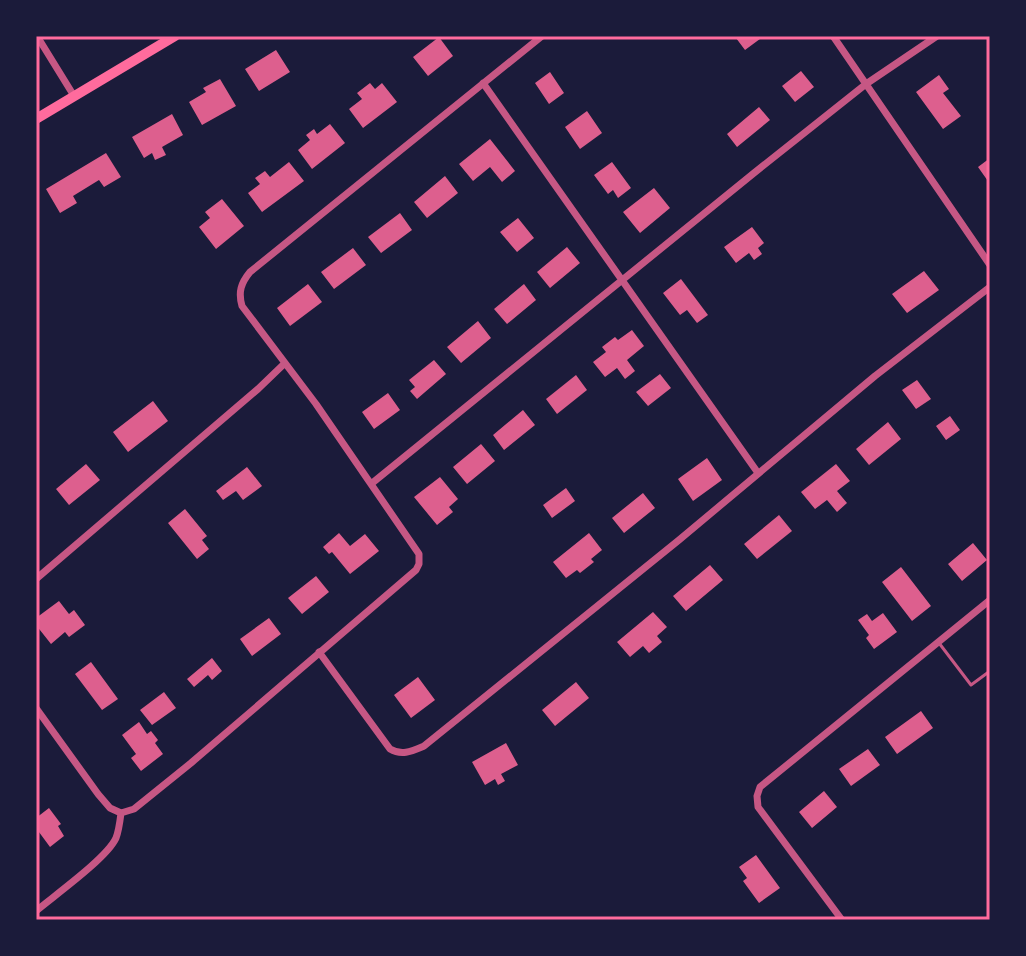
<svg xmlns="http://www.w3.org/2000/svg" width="1026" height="956" font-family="Signika,sans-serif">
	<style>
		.building { fill: #dd5f8e }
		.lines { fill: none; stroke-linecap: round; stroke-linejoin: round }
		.service { stroke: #c65784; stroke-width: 3 }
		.minor { stroke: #c65784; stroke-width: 7 }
		.secondary { stroke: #ff6b9d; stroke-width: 10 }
		.neatline { fill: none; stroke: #ff6b9d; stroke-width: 3 }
	</style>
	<rect width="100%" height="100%" fill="#1b1b3a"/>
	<path class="building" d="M739,36H764L745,50L736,38Z
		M439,37L453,56L428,76L413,57Z
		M276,50L290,72L259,91L245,69Z
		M801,71L814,87L795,102L782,86Z
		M550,72L564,93L549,104L535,83Z
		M939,75L949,89L943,93L961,116L943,129L916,92Z
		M220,79L236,106L202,125L189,102L206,92L203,88Z
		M370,83L375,89L382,83L397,102L363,128L349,109L362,99L357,93Z
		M759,107L770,120L737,147L727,134Z
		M587,111L602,133L580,149L565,127Z
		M172,114L183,135L162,147L166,155L155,160L152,153L144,158L132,137Z
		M330,124L345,143L312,169L298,150L310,140L306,135L314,129L317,134Z
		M490,139L515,171L502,182L490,167L473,181L459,164Z
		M106,153L121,177L104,187L99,180L73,196L77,203L60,213L46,189Z
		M990,158V184L978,167Z
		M289,162L304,181L262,212L248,193L260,184L255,178L265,171L270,177Z
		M612,162L631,188L618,198L613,190L608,194L594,175Z
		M445,176L458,193L427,218L414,202Z
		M654,188L670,208L640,233L623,212Z
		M222,199L244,226L216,249L199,227L210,218L205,212Z
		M400,213L412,230L381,253L368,237Z
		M518,218L534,238L517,252L500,232Z
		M752,227L764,243L758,248L762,254L754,260L749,253L736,263L724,247Z
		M567,247L580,263L550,288L537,272Z
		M353,248L366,265L334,289L321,272Z
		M924,271L939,290L907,313L892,294Z
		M681,279L708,315L697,323L687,310L680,315L663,293Z
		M308,284L322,302L290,326L277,308Z
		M524,284L536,300L507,324L494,309Z
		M478,321L491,338L461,363L447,347Z
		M632,330L644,346L627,360L635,371L625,379L617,368L605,377L593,362L606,352L602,347L615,337L618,340Z
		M434,360L446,374L417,399L410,391L415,387L409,380Z
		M660,374L671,388L648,406L636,392Z
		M576,375L587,390L557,414L546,399Z
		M917,380L931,399L916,409L902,390Z
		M388,393L400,410L374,429L362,412Z
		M153,401L168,421L128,452L113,432Z
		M523,410L535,425L504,450L493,435Z
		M950,416L960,430L946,440L936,426Z
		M888,422L901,439L869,465L856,449Z
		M481,444L495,461L467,484L453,467Z
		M707,458L722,480L693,501L678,479Z
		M86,464L100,480L69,505L56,489Z
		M836,464L850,481L837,491L847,503L837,512L827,500L815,509L801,492Z
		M247,467L262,486L243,500L236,491L223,500L216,491Z
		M440,477L458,499L449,507L453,512L437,525L414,497Z
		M566,488L575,501L552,518L543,505Z
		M643,493L655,508L624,533L612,518Z
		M185,509L207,536L202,540L209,549L197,559L168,523Z
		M779,515L792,531L757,559L744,544Z
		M339,533L350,546L365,534L379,551L350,574L332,552L329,554L323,547Z
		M589,533L602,550L591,559L594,562L580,573L577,570L566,578L553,562Z
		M973,543L987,560L962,581L948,564Z
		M710,565L723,580L686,611L673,596Z
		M901,567L931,606L912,621L882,582Z
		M316,576L329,592L302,614L288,598Z
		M59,601L69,614L74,610L85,625L69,637L65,632L51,644L36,625V618Z
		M653,612L667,627L657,636L662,642L649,653L643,646L630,657L617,642Z
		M883,613L897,632L874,649L866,638L869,635L858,620L867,614L872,621Z
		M269,618L281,634L252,656L240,639Z
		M212,658L222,671L212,680L208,675L194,687L187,679Z
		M91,662L118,699L102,710L75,674Z
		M418,677L435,700L411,718L394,695Z
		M576,682L589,698L555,726L542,710Z
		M164,692L176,708L152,725L140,710Z
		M921,711L933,728L897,754L885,737Z
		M139,722L147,734L151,731L158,740L155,743L163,754L141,771L131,758L136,754L122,735Z
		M506,743L518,765L501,774L505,781L498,785L495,779L485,785L472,762Z
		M868,749L880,765L851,786L839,769Z
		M824,791L837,807L812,828L799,812Z
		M49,808L61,824L58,826L64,836L50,847L36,828V818Z
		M756,855L780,888L759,903L743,881L747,878L739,867Z"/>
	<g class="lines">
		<path class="service" d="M939,643L971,685L990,671"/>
		<path class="minor" d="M37,36L74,96
			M833,36L990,265
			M483,83L758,473
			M371,484L754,173L866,84L937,36
			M36,579L258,389L285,363
			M319,652L390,749C402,756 412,751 424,746L679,540L875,376L990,287
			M36,708L98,794L110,808L121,813
			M121,813L134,809L191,763L416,570L419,564V554L316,404L242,306C238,292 241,283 250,272L542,36
			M36,911C55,895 107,858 116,838C119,830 120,821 121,813
			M842,920L758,807L757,796L760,787L990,600"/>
		<path class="secondary" d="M36,119L175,36"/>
	</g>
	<rect width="1026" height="956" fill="none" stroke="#1b1b3a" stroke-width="76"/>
	<rect x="38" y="38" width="950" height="880" class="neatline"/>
</svg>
